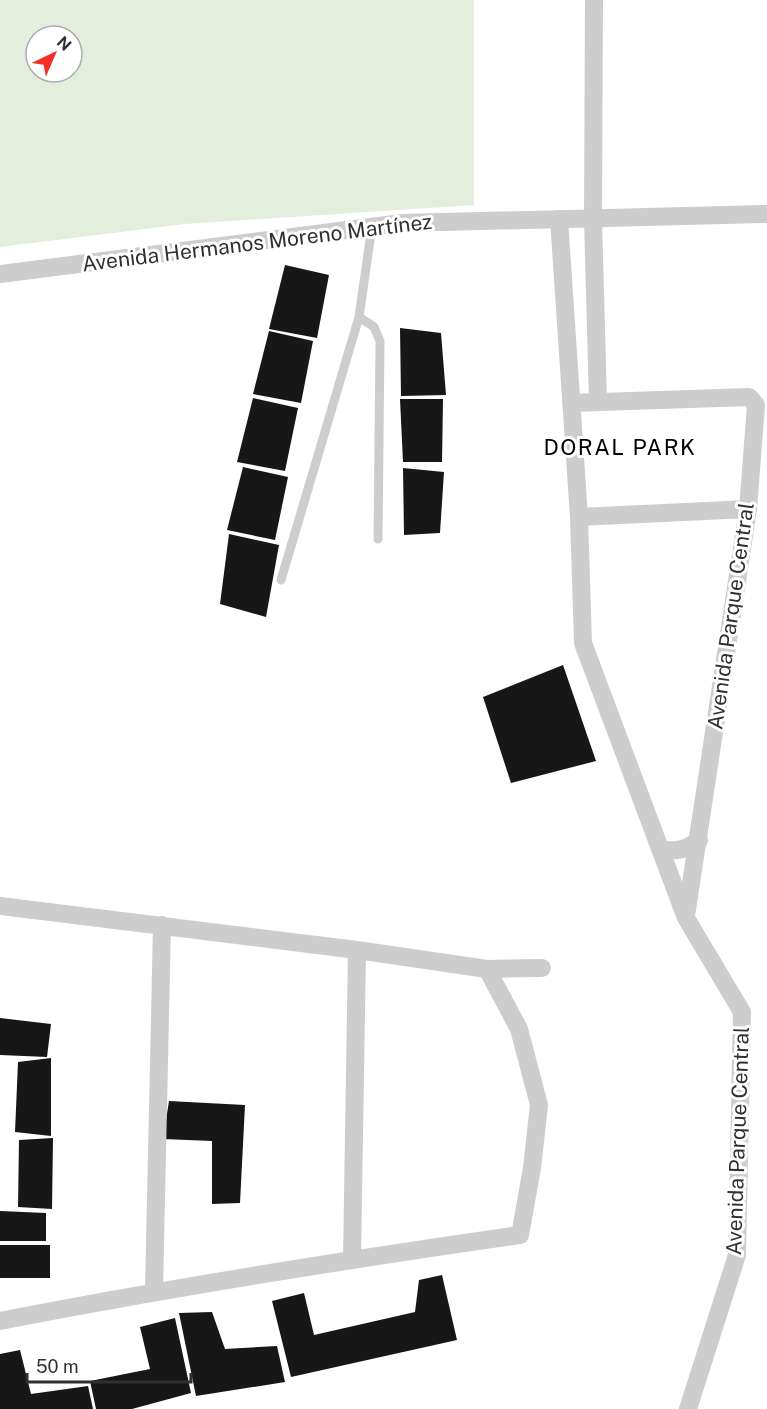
<svg xmlns="http://www.w3.org/2000/svg" width="767" height="1409" font-family="'Public Sans',sans-serif">
	<style>
		.green { fill: #e4eedd; fill-rule: evenodd }
		.building { fill: #171717 }
		.lines { fill: none; stroke-linecap: round; stroke-linejoin: round }
		.lane { stroke: #cdcdcd; stroke-width: 9 }
		.street { stroke: #cdcdcd; stroke-width: 18 }
		.labels { text-anchor: middle; stroke-width: 6; stroke-linejoin: round; paint-order: stroke }
		.street-label { font-size: 21px; fill: #303030; stroke: #fff }
		.neighbourhood-label { font-size: 22px; letter-spacing: 1.5px; fill: #000; stroke: #fff }
	</style>
	<rect width="100%" height="100%" fill="#fff"/>
	<path class="green" d="M0,0H474V205L185,224L0,247ZM36,36H72V72H36Z"/>
	<path class="building" d="M285,265L329,275L317,338L269,329Z
		M400,328L441,333L446,395L401,396Z
		M269,331L313,341L301,403L253,394Z
		M253,398L298,408L285,471L237,462Z
		M400,399H443L442,462H403Z
		M243,467L288,477L275,540L227,530Z
		M403,468L444,472L440,533L404,535Z
		M229,534L279,545L266,617L220,604Z
		M563,665L596,761L511,783L483,697Z
		M0,1018L51,1024L47,1057L0,1055Z
		M51,1058V1136L15,1132L18,1062Z
		M169,1101L245,1105L240,1203L212,1204V1141L163,1139Z
		M53,1138L52,1209L18,1207L19,1140Z
		M0,1211L46,1213V1241H0Z
		M0,1245H50V1278H0Z
		M442,1275L457,1340L291,1377L272,1301L304,1293L314,1335L415,1312L419,1280Z
		M212,1312L225,1349L277,1346L285,1382L196,1396L179,1313Z
		M175,1318L191,1393L132,1409H96L90,1381L150,1369L140,1327Z
		M20,1350L31,1394L88,1386L93,1409H0V1354Z"/>
	<g class="lines">
		<path class="lane" d="M359,317L374,327L380,341L378,539
			M281,580L359,317L372,226"/>
		<path class="street" d="M594,0L593,219L598,402
			M559,219L579,517L583,643L686,918L742,1012L737,1255L688,1409
			M0,274L402,223L767,214
			M571,403L749,397L756,405L748,509L686,916
			M579,517L748,509
			M660,849C676,852 686,850 699,840
			M0,906L357,950L487,969L542,968
			M352,1259L357,950
			M154,1291L162,925
			M0,1321C173,1287 346,1260 520,1235L532,1168L539,1105L519,1029L487,969"/>
	</g>
	<g class="labels">
		<g class="street-label">
			<text transform="translate(257 243) rotate(-7)" y="7">Avenida Hermanos Moreno Martínez</text>
			<text transform="translate(731 616) rotate(-82)" y="7">Avenida Parque Central</text>
			<text transform="translate(738 1141) rotate(-88)" y="7">Avenida Parque Central</text>
		</g>
		<g class="neighbourhood-label">
			<text x="620" y="455">DORAL PARK</text>
		</g>
	</g>
	<g transform="translate(54 54) rotate(44)"><circle r="28" fill="#ffffff" stroke="#acacac" stroke-width="1.5"/>
	<path d="M0-4.5L10 22L0 15L-10 22Z" fill="#f42f25"/>
	<text y="-9" font-size="16" font-weight="bold" text-anchor="middle" fill="#303030">N</text>
	</g>
	<path d="M27 1373v9h164v-9" fill="none" stroke="#303030" stroke-width="3"/>
	<text x="36" y="1373" font-size="18" fill="#303030" stroke="#ffffff" stroke-width="4.5" paint-order="stroke">50 m</text>
</svg>
